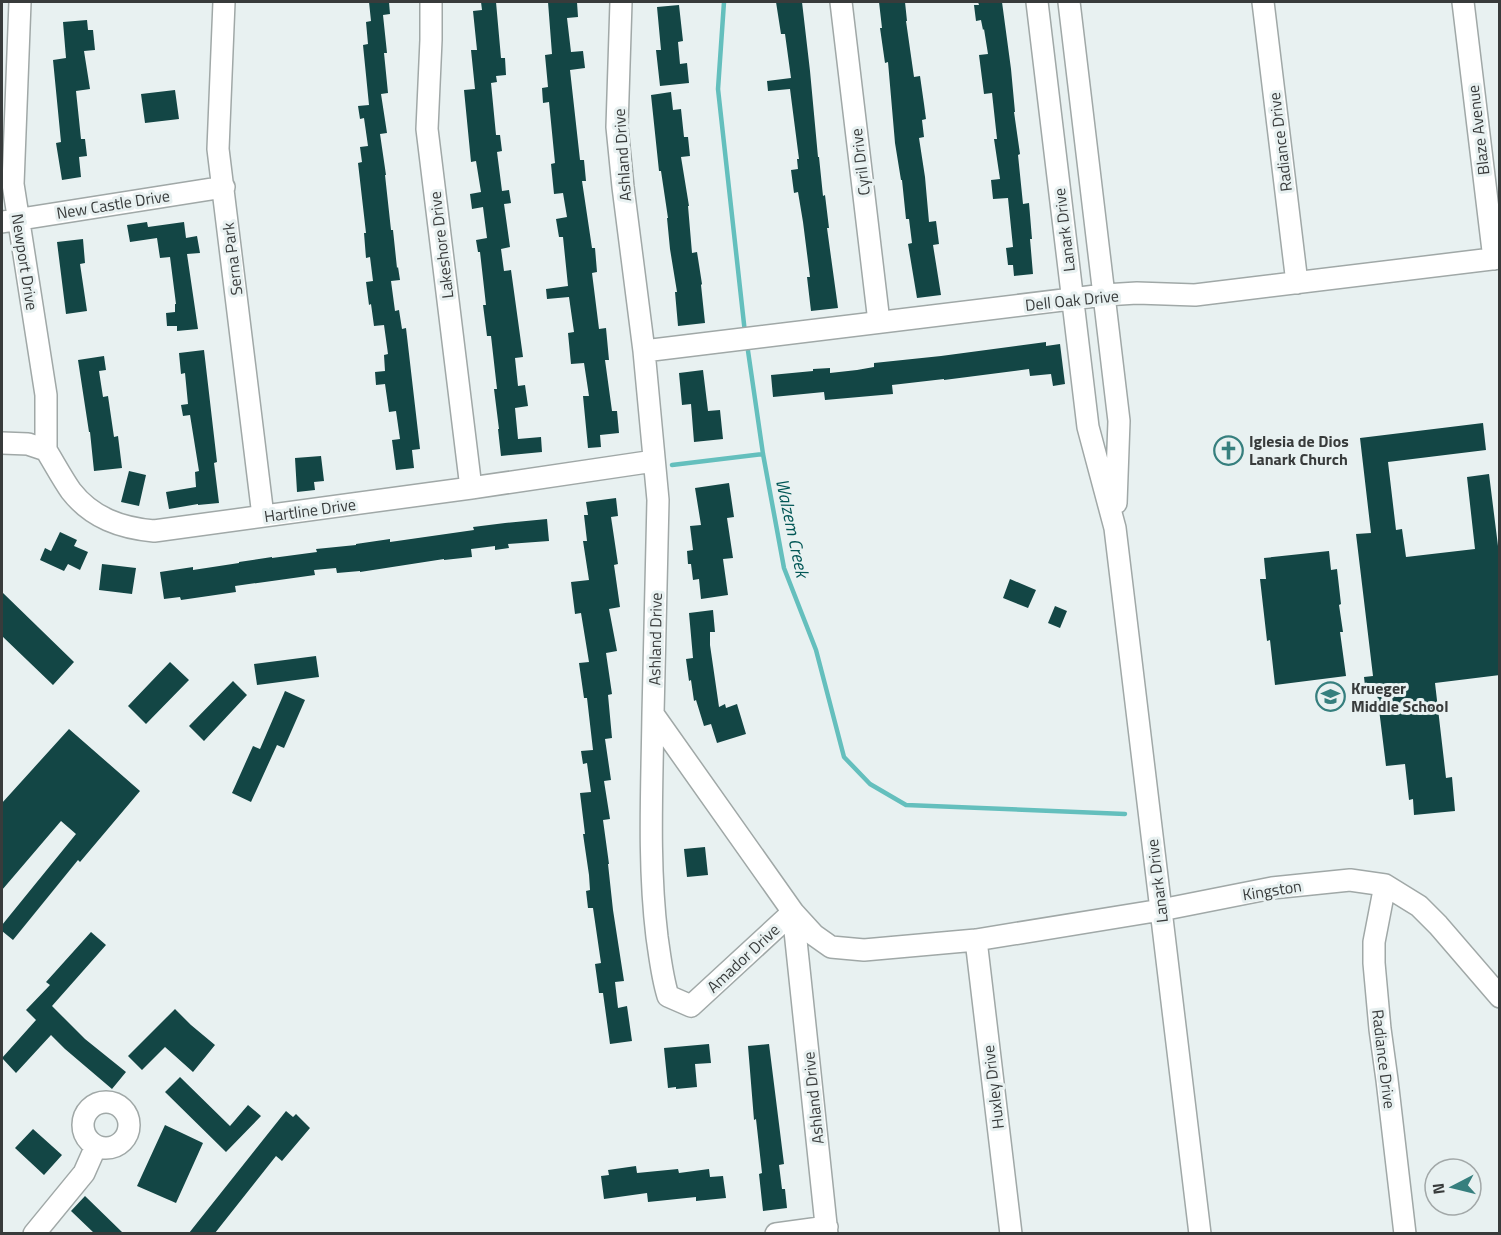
<svg xmlns="http://www.w3.org/2000/svg" width="1501" height="1235" font-family="'Titillium Web',sans-serif">
	<style>
		.lines { fill: none; stroke-linecap: round; stroke-linejoin: round }
		.stream { stroke: #64bfbd; stroke-width: 4.5 }
		.building { fill: #134645 }
		.minor-casing { stroke: #a0a8a7; stroke-width: 24 }
		.minor { stroke: #fff; stroke-width: 21 }
		.labels { text-anchor: middle; stroke-width: 6; stroke-linejoin: round; paint-order: stroke }
		.street-label { font-size: 16px; fill: #383b3b; stroke: #e8f1f1 }
		.poi-label { font-size: 16px; font-weight: bold; fill: #383b3b; stroke: #e8f1f1; text-anchor: start }
		.water-label { font-size: 18px; font-style: italic; fill: #005655; stroke: #e8f1f1 }
	</style>
	<rect width="100%" height="100%" fill="#e8f1f1"/>
	<g class="lines">
		<path class="stream" d="M724,2L718,89L745,333
			M747,344L763,454L784,568L816,650L844,757L870,784L906,805L1125,814
			M672,465L763,454"/>
	</g>
	<path class="building" d="M369,2H389L390,14L383,15L387,53H384L388,93L381,94L387,133L380,134L386,175H385L391,230H393L397,268L398,267L400,280L391,281L395,311L399,310L402,329L406,328L420,449L412,450L414,468L396,470L392,440L400,439L396,411L389,412L385,384L376,385L375,372L385,371L384,355L388,354L384,325L374,326L371,304L369,305L366,282L373,281L370,257L366,258L364,233H366L358,163L362,162L360,147L368,146L364,118L360,119L358,106L369,105L363,45L368,44L366,22L371,21Z
		M481,2H496L501,58H505L506,75L496,76L497,82L491,83L496,135H500L502,151L497,152L502,191L509,190L511,203L504,204L510,247L501,249L504,271L511,270L523,357L515,358L518,386L525,385L528,406L515,408L518,439L541,437L542,452L501,456L498,429H499L494,389H497L491,336H487L483,305H486L480,252H478L476,240L487,238L483,207L472,209L470,194L481,192L476,161L471,162L464,90L475,89L471,50H477L473,11L482,10Z
		M548,2H577L578,17L567,18L571,52L583,51L585,68L570,70L580,160H584L586,181H582L592,248H595L597,272L592,273L599,329L606,328L609,360H605L612,411H617L619,433L600,435L601,447L588,448L583,396H589L584,363L571,364L568,333L574,332L569,297L547,299L546,289L568,286L563,237H559L556,219L567,217L563,193L554,194L551,164L555,163L549,102L543,103L542,88L548,87L545,55L552,54Z
		M776,2H802L810,71L818,157H819L823,196L825,195L829,228H827L838,308L811,311L807,277H810L803,222L798,192L794,193L791,170L798,169L797,159H799L790,89L768,91L767,81L791,78L785,34H781Z
		M879,2H905L907,21H906L914,77L920,76L924,104L926,119L922,120L924,137L919,138L925,177L929,222L936,221L939,244L933,245L941,295L917,298L908,244L912,243L909,219H906L902,180H901L895,143L888,62L885,63L880,28H882Z
		M978,2H1002L1011,69L1015,112H1014L1020,154L1018,155L1023,204L1029,203L1032,239H1030L1033,274L1014,276L1013,265H1008L1006,248L1013,247L1008,198L993,199L991,180L1000,179L994,139H997L992,93L984,94L979,55L988,54L984,29L983,30L981,20L976,21L974,5H979Z
		M679,5L683,41L678,42L680,64L687,63L689,83L660,86L656,50H661L657,7Z
		M87,20L88,30H93L95,50L84,51L90,89L76,91L81,139H85L87,156L79,157L81,177L62,180L56,143L61,142L53,60L66,58L63,22Z
		M175,90L179,119L145,123L141,94Z
		M671,92L673,110L681,109L684,137H688L690,156L681,157L689,206H688L692,253L697,252L702,284L701,285L705,323L678,326L675,292H677L670,249L667,218H668L661,171H659L651,95Z
		M147,222L148,227L184,222L186,238L197,236L200,253L187,254L198,329L177,331V326H167L166,313L175,312V304H176L170,257L160,258L157,238L130,242L127,225Z
		M83,239L85,263L80,264L87,311L66,314L57,242Z
		M1046,342V346L1060,344L1065,384L1053,386L1051,374L1030,376L1029,369L944,380V379L892,385L893,394L825,400L824,392L773,397L771,375L813,371V369L830,368V373L857,370L874,367V363L941,356Z
		M204,350L217,462L214,463L219,503L198,505V504L169,509L166,492L196,487L195,472L199,471L190,415L183,416L181,405L188,404L185,373L181,374L179,353Z
		M104,356L106,370L99,371L103,397L108,396L114,437L118,436L122,468L94,471L90,432H89L78,360Z
		M703,370L708,411L720,410L723,439L694,442L691,404L682,405L679,373Z
		M1483,423L1486,450L1388,462L1396,530L1402,529L1406,557L1475,549L1467,477L1489,474L1498,546L1500,545V675L1435,683L1446,778L1452,777L1455,811L1414,815L1413,799L1409,800L1405,764L1386,766L1377,693L1366,694L1364,677L1373,676L1356,534L1371,533L1360,438Z
		M321,456L324,481L314,482L315,490L297,492L295,458Z
		M129,471L146,475L139,506L121,502Z
		M729,483L734,517L727,518L733,558L723,559L728,595L701,599L699,579L693,580L691,564H688L687,551L693,550L690,526L701,525L695,488Z
		M616,498L618,516L611,517L618,564L614,565L620,607L609,609L617,651L606,653L612,694L608,695L612,738L605,739L611,780L604,781L610,819L603,820L609,864H608L613,910L624,981L615,982L618,1008L627,1006L632,1041L610,1044L603,993H599L595,964L601,963L593,908H588L586,891L590,890L589,875L583,834H585L580,793L591,792L587,763L583,764L581,751L593,750L587,698H584L579,663L589,662L581,613L575,614L571,582L589,580L583,541H587L584,515H588L586,502Z
		M547,519L549,541L508,544L509,548L495,550V546L471,549L472,557L444,560V559L360,572V571L337,573L336,568L314,570L315,575L235,586L236,592L181,600L180,597L164,599L160,572L193,567V570L239,563V562L272,557V558L317,552L316,549L356,545V544L390,539V542L474,530L473,527L505,523Z
		M60,532L77,540L74,546L88,552L80,570L68,564L64,571L40,560L45,548L51,551Z
		M1329,551L1331,570L1337,569L1341,604L1339,605L1343,632H1340L1346,676L1275,685L1270,640L1267,641L1260,579H1266L1264,558Z
		M102,564L136,568L132,594L99,590Z
		M1010,579L1036,590L1028,608L1003,598Z
		M2,592L74,662L53,685L2,636Z
		M1055,606L1067,611L1060,628L1048,623Z
		M713,610L715,632H710V645L719,707L725,704L726,708L737,704L746,734L717,743L711,724L704,726L696,700L694,701L691,680L689,681L686,659L693,658L689,613Z
		M316,656L319,677L257,685L254,664Z
		M170,662L189,680L146,724L128,706Z
		M233,681L247,695L204,741L189,726Z
		M285,691L305,700L284,748L277,745L251,802L232,793L253,746L260,749Z
		M69,729L140,791L80,862L78,860L13,940L2,931V925L76,834L61,821L2,890V803Z
		M705,847L708,875L687,877L684,849Z
		M91,932L106,945L52,1006L85,1039L126,1072L112,1089L65,1049L51,1035L16,1073L2,1058L36,1020L26,1010L50,985L46,982Z
		M175,1009L191,1025L215,1045L193,1072L165,1047L142,1070L128,1056Z
		M709,1044L711,1063L695,1064L697,1087L676,1089V1087L668,1088L664,1048Z
		M769,1044L784,1164L779,1165L782,1189H785L787,1208L763,1211L759,1174L762,1173L756,1119L754,1120L748,1046Z
		M180,1077L230,1126L248,1105L261,1116L226,1152L165,1092Z
		M286,1111L293,1117L296,1114L310,1128L282,1161L276,1156L215,1233H189Z
		M165,1125L203,1143L176,1203L137,1186Z
		M33,1129L62,1155L44,1175L15,1148Z
		M636,1166L637,1173L678,1169L679,1173L709,1169L710,1177L723,1176L726,1198L696,1201V1197L648,1202L647,1193L604,1199L601,1176L609,1175L608,1170Z
		M85,1196L123,1233H94L71,1211Z"/>
	<g class="lines">
		<defs>
			<path id="minor" d="M20,2L13,184L46,395V450
				M224,2L218,149L263,516
				M431,2V40L427,129L471,488
				M621,2L617,127L623,187L644,351L658,500L653,714L793,912L814,935L831,947L864,950L976,940L1161,910L1272,888L1350,880L1385,885L1419,906L1438,925L1500,997
				M841,2L879,322
				M1037,2L1088,427L1115,528L1200,1234
				M1069,2L1119,421L1116,503
				M1263,2L1297,283
				M1463,2L1494,259
				M2,222L224,187
				M644,351L1104,295L1137,293L1195,295L1500,258
				M2,443L28,444L46,450C54,463 62,478 71,491C92,518 121,528 154,531L471,488L654,461
				M653,714C652,788 648,863 657,937C660,957 662,977 668,996L691,1006L793,912
				M1385,885L1374,942V963L1380,1029L1387,1080L1405,1234
				M793,912L827,1234
				M976,940L1011,1234
				M83 1125a23 23 0 1 1 46 0a23 23 0 1 1-46 0Z
				M34,1234L84,1173L96,1146
				M776,1234L827,1227"/>
		</defs>
		<use href="#minor" class="minor-casing"/>
		<use href="#minor" class="minor"/>
	</g>
	<defs>
		<symbol id="church-ring" viewBox="-11 -11 22 22"><circle r="9.5" fill="#e8f1f1" stroke="#367f7e" stroke-width="1.5"/><path d="M-1.2-6h2.4v3.5h3.3v2.4h-3.3V6h-2.4V-.1h-3.3v-2.4h3.3Z" fill="#367f7e"/></symbol>
		<symbol id="school-ring" viewBox="-11 -11 22 22"><circle r="9.5" fill="#e8f1f1" stroke="#367f7e" stroke-width="1.5"/><path d="M0-5L7-2L0 1L-7-2ZM-4 1L0 2.5L4 1V4Q0 6-4 4Z" fill="#367f7e"/></symbol>
	</defs>
	<g fill-rule="evenodd">
		<use href="#church-ring" x="1212" y="434" width="33" height="33"/>
		<use href="#school-ring" x="1314" y="680" width="33" height="33"/>
	</g>
	<g class="labels">
		<g class="street-label">
			<text transform="translate(1478 130) rotate(-97)" y="6">Blaze Avenue</text>
			<text transform="translate(1280 142) rotate(-97)" y="6">Radiance Drive</text>
			<text transform="translate(622 155) rotate(-94)" y="6">Ashland Drive</text>
			<text transform="translate(860 162) rotate(-97)" y="6">Cyril Drive</text>
			<text transform="translate(113 204) rotate(-9)" y="6">New Castle Drive</text>
			<text transform="translate(1064 230) rotate(-97)" y="6">Lanark Drive</text>
			<text transform="translate(441 245) rotate(-97)" y="6">Lakeshore Drive</text>
			<text transform="translate(232 259) rotate(-97)" y="6">Serna Park</text>
			<text transform="translate(25 262) rotate(81)" y="6">Newport Drive</text>
			<text transform="translate(1072 300) rotate(-6)" y="6">Dell Oak Drive</text>
			<text transform="translate(310 510) rotate(-8)" y="6">Hartline Drive</text>
			<text transform="translate(655 639) rotate(-89)" y="6">Ashland Drive</text>
			<text transform="translate(1157 881) rotate(-97)" y="6">Lanark Drive</text>
			<text transform="translate(1272 890) rotate(-9)" y="6">Kingston</text>
			<text transform="translate(743 958) rotate(-43)" y="6">Amador Drive</text>
			<text transform="translate(1384 1059) rotate(83)" y="6">Radiance Drive</text>
			<text transform="translate(993 1087) rotate(-97)" y="6">Huxley Drive</text>
			<text transform="translate(813 1098) rotate(-96)" y="6">Ashland Drive</text>
		</g>
		<g class="poi-label">
			<text x="1249" y="447">Iglesia de Dios<tspan x="1249" dy="18">Lanark Church</tspan></text>
			<text x="1351" y="694">Krueger<tspan x="1351" dy="18">Middle School</tspan></text>
		</g>
		<g class="water-label">
			<text transform="translate(792 528) rotate(78)" y="6">Walzem Creek</text>
		</g>
	</g>
	<rect width="1501" height="1235" fill="none" stroke="#383b3b" stroke-width="6"/>
	<g transform="translate(1453 1187) rotate(263)"><circle r="28" fill="#e8f1f1" stroke="#a2a8a8" stroke-width="1.5"/>
	<path d="M0-4.5L10 22L0 15L-10 22Z" fill="#367f7e"/>
	<text y="-9" font-size="16" font-weight="bold" text-anchor="middle" fill="#383b3b">N</text>
	</g>
</svg>
